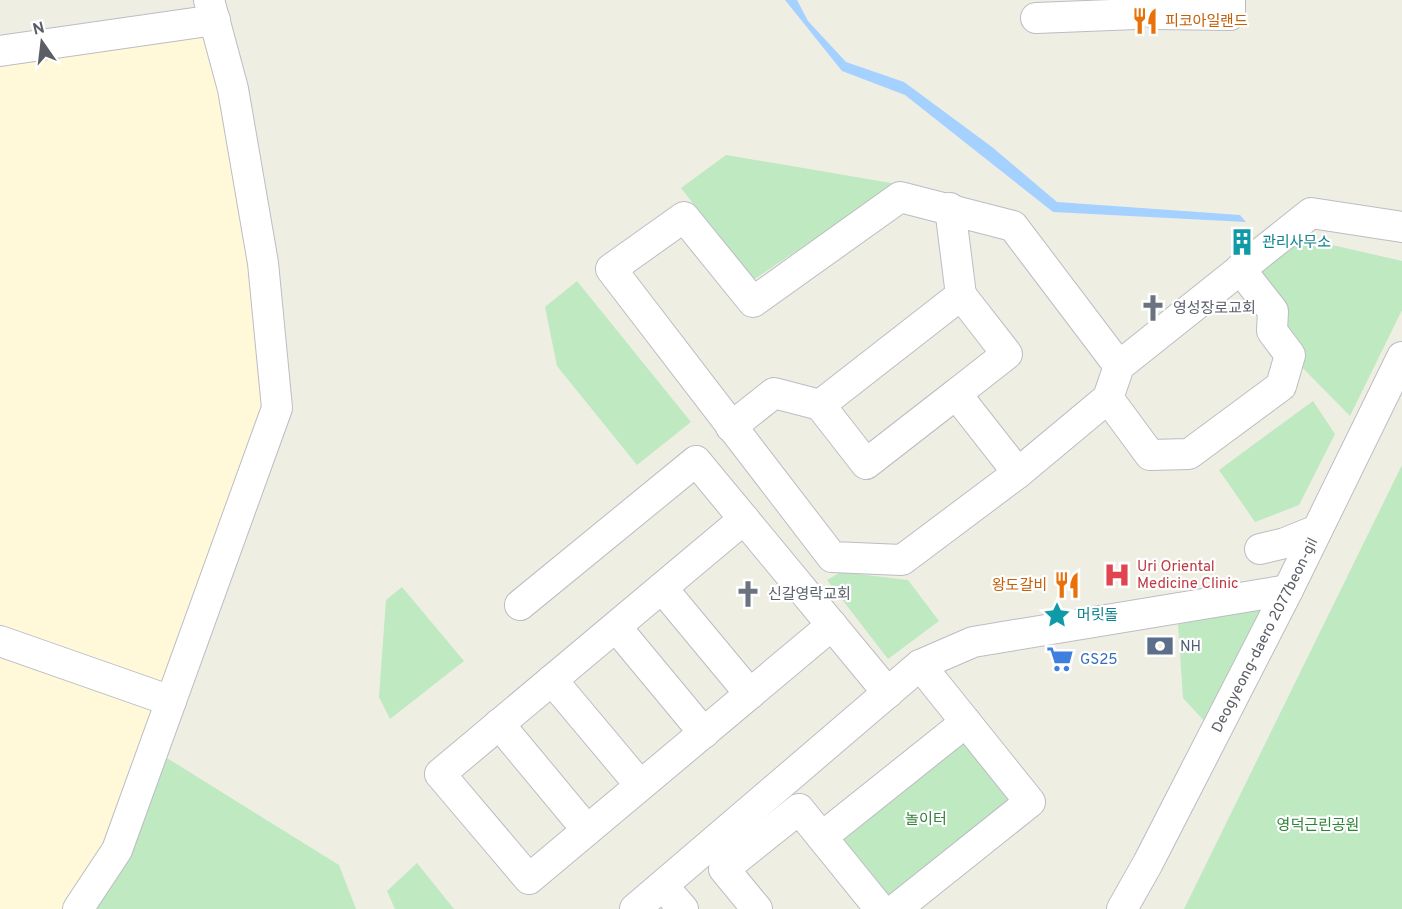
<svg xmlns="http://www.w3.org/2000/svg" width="1402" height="909" font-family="Overpass,'Noto Sans KR',sans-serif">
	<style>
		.commercial { fill: #fff9d9 }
		.green { fill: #bee9c1 }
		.water { fill: #a4d1ff }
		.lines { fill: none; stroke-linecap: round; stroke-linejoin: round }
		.minor-casing { stroke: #bbbdc3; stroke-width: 32 }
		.minor { stroke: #fff; stroke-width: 30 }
		.labels { text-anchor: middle; stroke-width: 4.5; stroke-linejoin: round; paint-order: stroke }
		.food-label { font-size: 15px; fill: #c56008; stroke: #fff; text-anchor: start }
		.culture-label { font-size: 15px; fill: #0d838f; stroke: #fff; text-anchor: start }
		.worship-label { font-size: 15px; fill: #5b616d; stroke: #fff; text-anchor: start }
		.health-label { font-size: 15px; fill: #be3a42; stroke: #fff; text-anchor: start }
		.street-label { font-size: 15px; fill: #5b5f65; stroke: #fff }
		.service-label { font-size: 15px; fill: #4e5e75; stroke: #fff; text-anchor: start }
		.shop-label { font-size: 15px; fill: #366cbe; stroke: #fff; text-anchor: start }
		.park-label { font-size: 15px; fill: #2d8337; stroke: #fff }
	</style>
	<rect width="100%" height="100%" fill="#efeee3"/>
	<path class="commercial" d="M215,20L277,408L78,909H0V51Z"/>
	<path class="green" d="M726,155L897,184L753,280L681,188Z
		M1284,234L1402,261V310L1350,416L1290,355L1240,269Z
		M577,281L691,422L637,465L557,366L545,307Z
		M1313,401L1335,434L1299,505L1255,522L1219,470Z
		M1402,465V909H1184Z
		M841,572L908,580L939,621L888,659L827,580Z
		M402,587L464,661L390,719L379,697L386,600Z
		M1265,608L1205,722L1183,698L1178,624Z
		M966,722L1030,802L896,909L822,837Z
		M154,750L339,865L356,909H78Z
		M417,863L454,909H395L387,891Z"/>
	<path class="water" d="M785,0H797L808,21L846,62L904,82L992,147L1057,202L1240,215L1246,222L1053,212L905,95L842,71Z"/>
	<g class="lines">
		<defs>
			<g id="minor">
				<path d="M1156,0V14L1230,15V0"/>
				<path d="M1036,18L1136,14V0"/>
				<path d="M0,51L215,20"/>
				<path d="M961,295L1007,354L956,394L1018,473"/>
				<path d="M1119,366L1013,226L900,197L753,302L684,217L611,269L832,557L902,560L1018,473L1108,398L1119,366L1311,213L1402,227"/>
				<path d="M1108,398L1150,455L1189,454L1281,386L1290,355L1272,331L1273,311L1240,269"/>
				<path d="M820,405L866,464L956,394"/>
				<path d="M731,427L774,393L820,405L961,295L950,208"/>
				<path d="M744,519L440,774L529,879L832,625"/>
				<path d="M1260,549L1285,543L1317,530"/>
				<path d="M662,588L750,694"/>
				<path d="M520,605L696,461L888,693"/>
				<path d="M616,627L704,733"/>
				<path d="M0,641L171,701"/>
				<path d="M552,680L640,785"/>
				<path d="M499,724L587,830"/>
				<path d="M822,837L966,722"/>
				<path d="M663,886L683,909"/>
				<path d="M78,909L117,850L277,408L263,263L233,89L209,0"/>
				<path d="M635,909L920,665L973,642L1288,590"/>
				<path d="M757,909L724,869L799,809L880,909"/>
				<path d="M896,909L1030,802L920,665"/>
				<path id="s1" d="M1122,909L1148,863L1288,590L1402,357"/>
			</g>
		</defs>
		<use href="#minor" class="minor-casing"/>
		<use href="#minor" class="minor"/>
	</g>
	<defs>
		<symbol id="restaurant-bare" viewBox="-9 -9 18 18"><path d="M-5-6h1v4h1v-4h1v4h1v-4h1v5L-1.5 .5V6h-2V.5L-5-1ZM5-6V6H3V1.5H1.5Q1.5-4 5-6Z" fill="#e8710a" stroke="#fff" stroke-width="2.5" paint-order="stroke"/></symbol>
		<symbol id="building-bare" viewBox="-9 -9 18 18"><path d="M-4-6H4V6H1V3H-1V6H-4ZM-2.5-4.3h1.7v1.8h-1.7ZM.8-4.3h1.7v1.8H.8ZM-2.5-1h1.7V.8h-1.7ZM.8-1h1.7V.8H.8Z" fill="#0f9aa8" stroke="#fff" stroke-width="2.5" paint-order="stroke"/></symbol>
		<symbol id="church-bare" viewBox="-9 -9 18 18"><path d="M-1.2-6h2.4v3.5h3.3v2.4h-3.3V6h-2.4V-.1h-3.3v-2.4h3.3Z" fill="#6b7280" stroke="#fff" stroke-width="2.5" paint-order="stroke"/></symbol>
		<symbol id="hospital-bare" viewBox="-9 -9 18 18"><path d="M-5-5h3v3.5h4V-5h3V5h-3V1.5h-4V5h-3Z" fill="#e0444e" stroke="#fff" stroke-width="2.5" paint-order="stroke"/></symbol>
		<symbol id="sight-bare" viewBox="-9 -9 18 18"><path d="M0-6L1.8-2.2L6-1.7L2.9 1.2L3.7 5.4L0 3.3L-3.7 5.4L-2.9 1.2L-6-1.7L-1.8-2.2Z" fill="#0f9aa8" stroke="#fff" stroke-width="2.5" paint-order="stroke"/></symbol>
		<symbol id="bank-bare" viewBox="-9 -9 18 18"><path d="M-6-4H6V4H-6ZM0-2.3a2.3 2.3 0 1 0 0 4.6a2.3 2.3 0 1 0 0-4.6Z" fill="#5c6f8a" stroke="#fff" stroke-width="2.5" paint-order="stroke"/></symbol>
		<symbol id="supermarket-bare" viewBox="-9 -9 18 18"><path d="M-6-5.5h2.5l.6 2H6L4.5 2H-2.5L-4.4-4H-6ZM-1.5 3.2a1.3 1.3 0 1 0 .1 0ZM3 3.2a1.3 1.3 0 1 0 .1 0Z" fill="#3f7fe0" stroke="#fff" stroke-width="2.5" paint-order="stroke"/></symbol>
	</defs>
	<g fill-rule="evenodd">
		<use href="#restaurant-bare" x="1126" y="2" width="38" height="38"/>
		<use href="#building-bare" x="1223" y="223" width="38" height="38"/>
		<use href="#church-bare" x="1134" y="289" width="38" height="38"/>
		<use href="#hospital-bare" x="1098" y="556" width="38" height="38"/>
		<use href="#restaurant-bare" x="1048" y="566" width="38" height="38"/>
		<use href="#church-bare" x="729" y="575" width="38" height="38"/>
		<use href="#sight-bare" x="1038" y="596" width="38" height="38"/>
		<use href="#bank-bare" x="1141" y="627" width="38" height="38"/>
		<use href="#supermarket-bare" x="1041" y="640" width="38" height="38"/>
	</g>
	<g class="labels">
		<g class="food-label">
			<text x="1165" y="26">피코아일랜드</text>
			<text x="1047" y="590" text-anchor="end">왕도갈비</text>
		</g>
		<g class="culture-label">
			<text x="1262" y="247">관리사무소</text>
			<text x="1077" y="620">머릿돌</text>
		</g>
		<g class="worship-label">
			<text x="1173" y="313">영성장로교회</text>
			<text x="768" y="599">신갈영락교회</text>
		</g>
		<g class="health-label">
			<text x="1137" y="571">Uri Oriental<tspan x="1137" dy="17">Medicine Clinic</tspan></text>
		</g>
		<g class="street-label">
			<text dy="5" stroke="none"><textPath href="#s1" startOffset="309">Deogyeong-daero 2077beon-gil</textPath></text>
		</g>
		<g class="service-label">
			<text x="1180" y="651">NH</text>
		</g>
		<g class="shop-label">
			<text x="1080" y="664">GS25</text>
		</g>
		<g class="park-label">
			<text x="926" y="824">놀이터</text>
			<text x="1318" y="830">영덕근린공원</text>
		</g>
	</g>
	<g transform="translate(42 42) rotate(346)" stroke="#ffffff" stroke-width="4.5" paint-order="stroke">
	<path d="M0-4.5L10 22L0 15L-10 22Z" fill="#5b5f65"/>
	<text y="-9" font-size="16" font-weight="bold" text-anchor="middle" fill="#5b5f65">N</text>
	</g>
</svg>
